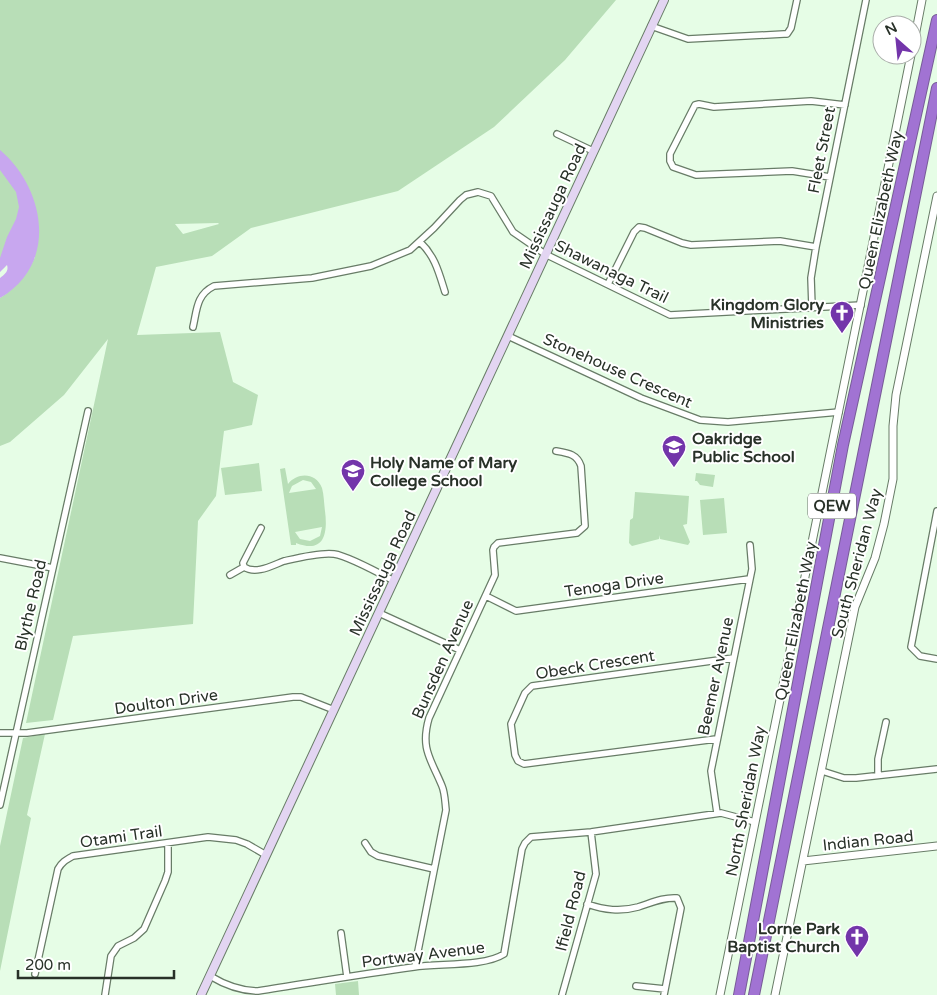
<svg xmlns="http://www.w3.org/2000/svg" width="937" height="995" font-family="'Varela Round',sans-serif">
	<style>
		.green { fill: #b8deb7; fill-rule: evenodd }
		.water { fill: #c8a7ef }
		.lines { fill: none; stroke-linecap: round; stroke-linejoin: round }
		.minor-casing { stroke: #687c67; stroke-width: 8 }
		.tertiary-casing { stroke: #687c67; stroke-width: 9 }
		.secondary-casing { stroke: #687c67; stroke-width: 10 }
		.motorway-casing { stroke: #775c97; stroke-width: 12 }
		.minor { stroke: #fff; stroke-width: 5.5 }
		.tertiary { stroke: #fff; stroke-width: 7 }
		.secondary { stroke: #e3d5f2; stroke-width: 8 }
		.motorway { stroke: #a173d3; stroke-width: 10 }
		.labels { text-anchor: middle; stroke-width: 4; stroke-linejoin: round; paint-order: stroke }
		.shield { fill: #fff; stroke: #686f68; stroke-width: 1 }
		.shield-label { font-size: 15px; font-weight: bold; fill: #283128 }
		.street-label { font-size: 16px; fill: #283128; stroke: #fff }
		.poi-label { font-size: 16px; font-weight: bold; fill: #283128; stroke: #fff; text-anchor: end }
	</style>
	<rect width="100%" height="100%" fill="#e6fde6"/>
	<path class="green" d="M0,0H616L565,60L494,127L398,191L251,228L212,256L156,267L137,335L220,332L233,382L258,395L252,425L224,431L216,496L198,521L193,624L73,636L53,720L26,723L108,339L64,395L10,442L0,446V298C16,288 27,274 35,257L0,259ZM175,224L218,223L219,224L183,234Z
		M259,463L262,491L225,495L221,468Z
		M285,468L288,484C297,472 316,472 322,488C324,495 324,504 325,511C328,534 324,554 296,543V545H291L280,469ZM303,480L311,482L316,489L289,493L292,486ZM322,527L320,536L310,541L300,539L295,532Z
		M696,473L715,475L713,487L700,485L697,481H695Z
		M635,492L689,496L687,524L683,525L690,542L688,545L660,539L659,535V539L632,546L629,543L630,520L633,518Z
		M724,498L727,533L703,535L700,500Z
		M45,734L27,815L31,818L0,971V846L23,738Z
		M358,981L359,995H336L335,984Z"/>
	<path class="water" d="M0,150C45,188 59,264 0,298V278C5,274 9,271 7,265L0,272V258L7,237L16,219L19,207L16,192L0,170Z"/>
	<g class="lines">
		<defs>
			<path id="minor" d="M651,26L688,39L784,34H787L791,28L797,0
				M557,134L593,151
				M830,177L792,171L696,175L673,167L670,161V154L695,105L699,104L714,107L811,101L845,105
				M420,242C435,256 439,273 445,292
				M608,284L634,232L639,227L645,228L682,243L691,245L780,241L816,247
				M812,307L811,278L816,247L866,0
				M193,327C197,310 196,295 214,286L312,278L371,266L410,250L434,228L460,200L466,195L478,192L491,196L513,232L545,254L670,315L861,305
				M508,336L641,398L700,420L728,422L839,412
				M937,511L911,647L920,656L937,659
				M261,528L243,563L244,567C256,575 273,565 284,561C297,558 321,552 334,554C348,556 381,574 394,581
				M0,558L53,568
				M230,575L244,567
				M486,596L516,611L749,579
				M379,613L460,650
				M0,733H27L293,697H301L334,710
				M716,739L524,764L518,761L515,755L511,724L525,693L532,686L733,658
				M822,771L844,778H856L937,769
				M878,775V759L886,722
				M0,805L88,411
				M717,813L711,771L752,569L750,545
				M365,843L371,852L378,856L434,869
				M587,904C605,910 620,912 638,907C651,903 663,897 677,898L681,908L664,995
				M341,933L347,977
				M415,966L446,810C445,802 445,793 442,786C431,759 420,749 429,718L495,575L493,550L494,547L498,543L577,533L585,526L581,466C577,454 568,453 556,451
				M35,974L58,869C62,862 66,860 73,856L208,837L236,840L247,844L266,855
				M210,976C225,985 241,991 258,991C310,983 362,974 414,967C439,963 484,967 504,954L522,849L525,843L531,837L591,832L721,813L755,822
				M636,986L665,989
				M105,995L111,956L118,946L134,938L144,929L165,881L168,872V844
				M562,995L596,874L591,832"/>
			<path id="tertiary" d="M912,52L922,0
				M803,861L937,846
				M720,995L911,55
				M775,995L855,607L875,558L884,524L893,479V426L896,395L937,196"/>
			<path id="secondary" d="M201,995L664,0"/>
			<path id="motorway" d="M739,995L843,445L937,20
				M754,995L937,88"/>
		</defs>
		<use href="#minor" class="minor-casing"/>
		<use href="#tertiary" class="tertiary-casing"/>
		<use href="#secondary" class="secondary-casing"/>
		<use href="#motorway" class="motorway-casing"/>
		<use href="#minor" class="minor"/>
		<use href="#tertiary" class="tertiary"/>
		<use href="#secondary" class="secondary"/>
		<use href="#motorway" class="motorway"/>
	</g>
	<defs>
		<symbol id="church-pin" viewBox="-11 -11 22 30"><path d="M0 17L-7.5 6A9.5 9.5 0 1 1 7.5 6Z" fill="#7335aa" stroke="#fff"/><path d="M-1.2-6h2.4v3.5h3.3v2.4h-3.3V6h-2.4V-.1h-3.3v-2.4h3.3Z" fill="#fff"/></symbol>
		<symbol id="school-pin" viewBox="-11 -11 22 30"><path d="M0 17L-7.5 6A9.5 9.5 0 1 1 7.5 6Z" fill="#7335aa" stroke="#fff"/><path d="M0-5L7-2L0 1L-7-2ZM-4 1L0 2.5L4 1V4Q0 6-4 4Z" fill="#fff"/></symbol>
	</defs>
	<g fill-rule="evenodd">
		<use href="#church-pin" x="828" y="299" width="28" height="38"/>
		<use href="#school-pin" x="660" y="433" width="28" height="38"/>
		<use href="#school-pin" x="339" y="457" width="28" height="38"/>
		<use href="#church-pin" x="843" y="923" width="28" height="38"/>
	</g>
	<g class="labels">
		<rect class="shield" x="808" y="493.5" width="48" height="25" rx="4"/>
		<g class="shield-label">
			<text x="832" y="511">QEW</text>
		</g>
		<g class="street-label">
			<text transform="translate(821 150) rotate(-79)" y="6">Fleet Street</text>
			<text transform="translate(552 206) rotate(-65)" y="6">Mississauga Road</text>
			<text transform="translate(880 210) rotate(-78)" y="6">Queen Elizabeth Way</text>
			<text transform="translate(612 271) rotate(26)" y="6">Shawanaga Trail</text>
			<text transform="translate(618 370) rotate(24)" y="6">Stonehouse Crescent</text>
			<text transform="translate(856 563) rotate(-75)" y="6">South Sheridan Way</text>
			<text transform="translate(382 573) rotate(-65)" y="6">Mississauga Road</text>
			<text transform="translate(614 584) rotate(-8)" y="6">Tenoga Drive</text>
			<text transform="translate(30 605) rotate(-77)" y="6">Blythe Road</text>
			<text transform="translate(795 621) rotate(-79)" y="6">Queen Elizabeth Way</text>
			<text transform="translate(442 659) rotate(-66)" y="6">Bunsden Avenue</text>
			<text transform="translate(595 664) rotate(-9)" y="6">Obeck Crescent</text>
			<text transform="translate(715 676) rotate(-78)" y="6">Beemer Avenue</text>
			<text transform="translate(166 701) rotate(-8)" y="6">Doulton Drive</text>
			<text transform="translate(745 801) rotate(-79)" y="6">North Sheridan Way</text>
			<text transform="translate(121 836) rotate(-8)" y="6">Otami Trail</text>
			<text transform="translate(868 840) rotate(-6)" y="6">Indian Road</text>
			<text transform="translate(570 911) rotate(-76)" y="6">Ifield Road</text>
			<text transform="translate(423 954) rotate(-7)" y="6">Portway Avenue</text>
		</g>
		<g class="poi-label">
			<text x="824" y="310">Kingdom Glory<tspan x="824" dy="18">Ministries</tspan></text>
			<text x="692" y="444" text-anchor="start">Oakridge<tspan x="692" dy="18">Public School</tspan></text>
			<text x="370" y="468" text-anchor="start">Holy Name of Mary<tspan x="370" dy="18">College School</tspan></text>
			<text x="840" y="934">Lorne Park<tspan x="840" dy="18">Baptist Church</tspan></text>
		</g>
	</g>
	<g transform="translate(897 40) rotate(333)"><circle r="24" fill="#ffffff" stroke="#a9ada9"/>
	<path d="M0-4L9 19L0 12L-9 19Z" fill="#7335aa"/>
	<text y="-8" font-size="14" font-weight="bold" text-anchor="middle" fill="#283128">N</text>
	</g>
	<path d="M18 970v8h156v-8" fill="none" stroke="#283128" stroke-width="2.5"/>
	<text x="25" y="970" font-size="15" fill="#283128" stroke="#ffffff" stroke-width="4" paint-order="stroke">200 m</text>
</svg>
